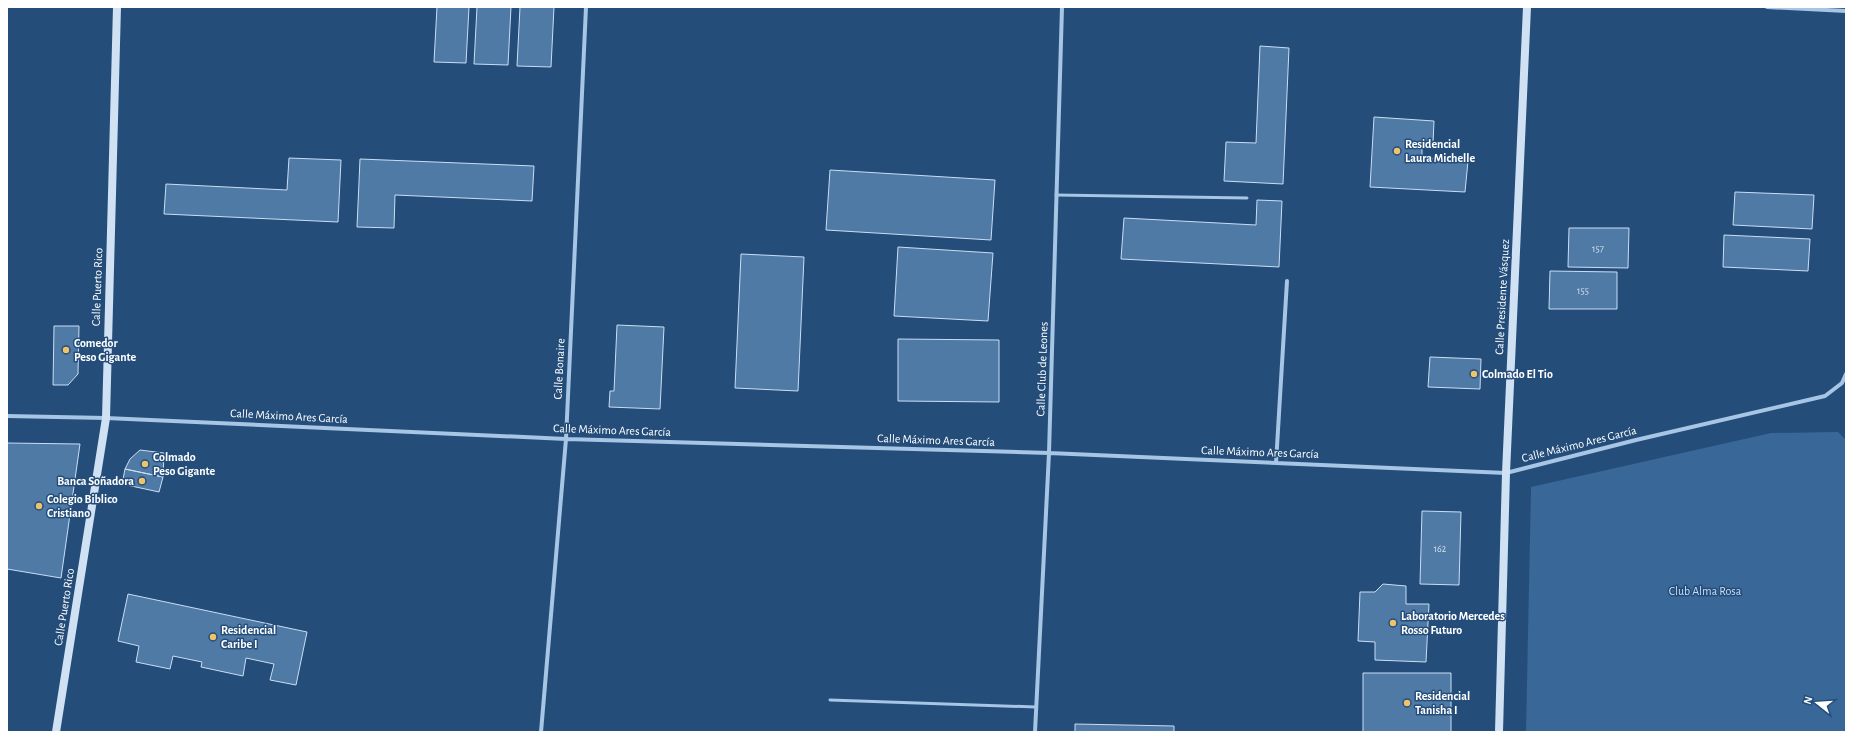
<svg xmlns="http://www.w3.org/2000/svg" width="1853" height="739" font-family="'Alegreya Sans',sans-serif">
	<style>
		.green { fill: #386798 }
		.building { fill: #507aa6; stroke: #cadef4 }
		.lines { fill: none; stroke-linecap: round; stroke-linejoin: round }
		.lane { stroke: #a7c5e4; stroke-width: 3 }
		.street { stroke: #a7c5e4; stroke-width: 4 }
		.secondary { stroke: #d0e1f4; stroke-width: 8 }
		.poi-dot { fill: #eec36b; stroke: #244d7a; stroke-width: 1.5 }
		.labels { text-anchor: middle; stroke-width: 3; stroke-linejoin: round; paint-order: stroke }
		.number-label { font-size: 10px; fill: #d3dee9 }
		.poi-label { font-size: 12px; font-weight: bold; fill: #fff; stroke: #244d7a; text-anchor: start }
		.street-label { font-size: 12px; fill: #fff; stroke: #244d7a }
		.park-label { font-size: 12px; fill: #cadef4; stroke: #244d7a }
	</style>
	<rect width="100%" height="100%" fill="#244d7a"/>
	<path class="green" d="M1838,432L1846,440V732H1526L1531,487L1771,433Z"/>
	<path class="building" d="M437,7H469L466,63L434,62Z
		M477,7H511L508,65L474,64Z
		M520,7H554L551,67L517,66Z
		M1260,46L1289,48L1283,184L1224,181L1226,142L1256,143Z
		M1374,117L1434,121L1433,144H1422V158L1468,161L1465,192L1370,187Z
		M289,158L341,160L338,222L164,214L166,184L287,190Z
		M360,159L534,166L532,201L395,195L394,228L357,227Z
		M830,170L995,180L991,240L826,230Z
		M1735,192L1814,195L1812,229L1733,225Z
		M1257,200L1282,201L1279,267L1121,259L1124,218L1256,225Z
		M1569,228H1629L1628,268L1568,267Z
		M1724,235L1810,239L1808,271L1723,267Z
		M898,247L993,253L988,321L894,316Z
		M741,254L804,257L798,391L735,388Z
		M1550,271L1617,272V309H1549Z
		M617,325L664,327L660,409L609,407L610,391H614Z
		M54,326H79L78,374L68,385H53Z
		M898,339L999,340V402L898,401Z
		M1430,357L1481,359L1480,389L1428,387Z
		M7,443L80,444L61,578L7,569Z
		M140,450L164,453L163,477L125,469L130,459Z
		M125,469L163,477L159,492L122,484Z
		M1422,511L1461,512L1459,585L1420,584Z
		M1383,584L1406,586V604H1429L1426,662L1375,660V642L1358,641L1360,592H1375Z
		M128,594L307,632L296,685L270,680L274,664L246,658L243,676L201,667L202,662L173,656L170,669L136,662L139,646L118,641Z
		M1363,673H1451V732H1363Z
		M1075,724L1174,726V732H1075Z"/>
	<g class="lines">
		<path class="lane" d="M1056,195L1247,198
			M830,700L1036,707"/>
		<path class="street" d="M1767,7L1846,11
			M7,416L106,418L566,439L1049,453L1506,473L1636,440L1825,396L1842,383L1846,374
			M1276,463L1287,281
			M541,732L566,439L586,7
			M1035,732L1049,453L1062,7"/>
		<path class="secondary" d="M56,732L106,418L117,7
			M1499,732L1506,473L1527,7"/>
	</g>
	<g class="poi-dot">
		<circle cx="1397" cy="151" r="4"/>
		<circle cx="66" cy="350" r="4"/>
		<circle cx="1474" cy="374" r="4"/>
		<circle cx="145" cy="464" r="4"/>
		<circle cx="142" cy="481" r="4"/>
		<circle cx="39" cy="506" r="4"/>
		<circle cx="1393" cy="623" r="4"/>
		<circle cx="213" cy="637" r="4"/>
		<circle cx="1407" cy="703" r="4"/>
	</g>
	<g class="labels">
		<g class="number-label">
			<text x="1598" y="252">157</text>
			<text x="1583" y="294">155</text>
			<text x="1440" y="552">162</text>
		</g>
		<g class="poi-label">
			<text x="1405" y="148">Residencial<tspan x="1405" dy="14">Laura Michelle</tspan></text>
			<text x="74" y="347">Comedor<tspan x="74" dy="14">Peso Gigante</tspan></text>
			<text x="1482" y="378">Colmado El Tio</text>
			<text x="153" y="461">Colmado<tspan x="153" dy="14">Peso Gigante</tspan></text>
			<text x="134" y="485" text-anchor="end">Banca Soñadora</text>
			<text x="47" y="503">Colegio Biblico<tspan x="47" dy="14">Cristiano</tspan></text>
			<text x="1401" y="620">Laboratorio Mercedes<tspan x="1401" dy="14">Rosso Futuro</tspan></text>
			<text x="221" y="634">Residencial<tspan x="221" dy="14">Caribe I</tspan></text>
			<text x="1415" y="700">Residencial<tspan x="1415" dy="14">Tanisha I</tspan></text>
		</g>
		<g class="street-label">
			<text transform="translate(97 287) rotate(-88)" y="4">Calle Puerto Rico</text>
			<text transform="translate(1502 297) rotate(-87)" y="4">Calle Presidente Vásquez</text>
			<text transform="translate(559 369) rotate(-87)" y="4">Calle Bonaire</text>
			<text transform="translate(1042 369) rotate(-88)" y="4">Calle Club de Leones</text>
			<text transform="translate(289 416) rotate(3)" y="4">Calle Máximo Ares García</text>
			<text transform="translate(612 430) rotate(2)" y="4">Calle Máximo Ares García</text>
			<text transform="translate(936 440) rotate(2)" y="4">Calle Máximo Ares García</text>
			<text transform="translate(1579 444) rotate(-14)" y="4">Calle Máximo Ares García</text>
			<text transform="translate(1260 452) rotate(2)" y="4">Calle Máximo Ares García</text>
			<text transform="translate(64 607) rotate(-81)" y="4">Calle Puerto Rico</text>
		</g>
		<g class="park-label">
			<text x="1705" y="595">Club Alma Rosa</text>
		</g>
	</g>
	<rect width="1853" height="739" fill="none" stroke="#ffffff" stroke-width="16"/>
	<g transform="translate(1817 703) rotate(287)" stroke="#244d7a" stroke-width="3" paint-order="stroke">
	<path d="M0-3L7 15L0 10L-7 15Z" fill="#ffffff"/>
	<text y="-6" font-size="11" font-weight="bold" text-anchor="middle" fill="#ffffff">N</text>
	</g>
</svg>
